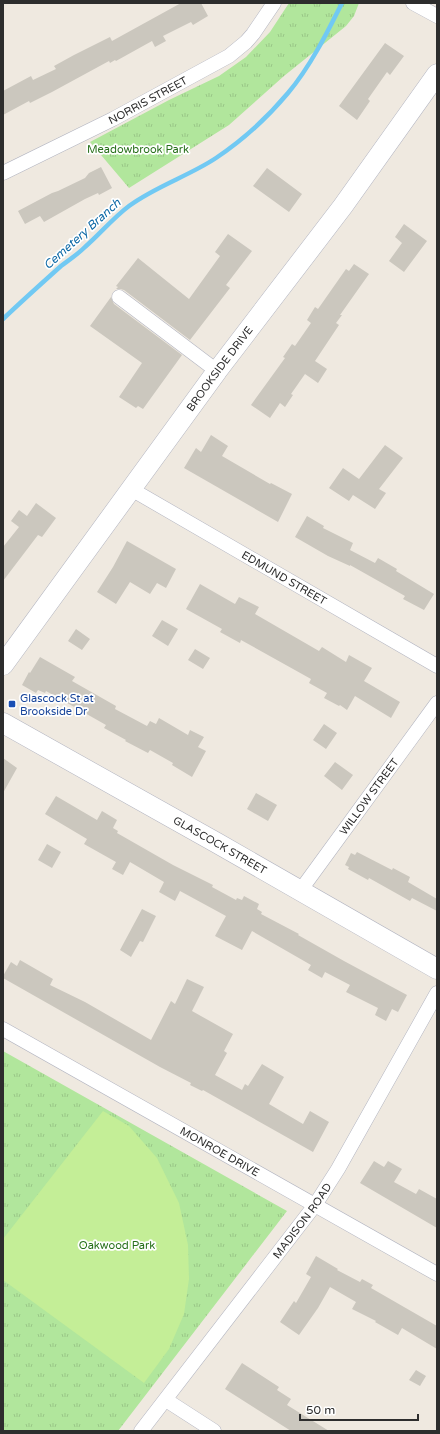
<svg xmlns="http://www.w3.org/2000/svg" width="440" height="1434" font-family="'Varela Round',sans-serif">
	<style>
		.park { fill: url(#park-tufts) }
		.pitch { fill: #c4ee97 }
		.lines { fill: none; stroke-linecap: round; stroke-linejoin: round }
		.stream { stroke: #71c9f3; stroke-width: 4.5 }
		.building { fill: #cbc7be }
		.street-casing { stroke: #b3b5c1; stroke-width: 15 }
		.secondary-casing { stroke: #b3b5c1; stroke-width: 21 }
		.street { stroke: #fff; stroke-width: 14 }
		.secondary { stroke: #fff; stroke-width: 20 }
		.transit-dot { fill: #1a4fb4; stroke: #fff; stroke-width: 1.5 }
		.labels { text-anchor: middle; stroke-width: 3.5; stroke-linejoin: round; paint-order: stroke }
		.street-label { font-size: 11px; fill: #2d2d2d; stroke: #fff }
		.park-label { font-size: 11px; fill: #266f19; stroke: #fff }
		.transit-label { font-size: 11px; fill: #164399; stroke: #fff; text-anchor: start }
		.water-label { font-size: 12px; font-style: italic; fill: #0a67a5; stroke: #fff }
	</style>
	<defs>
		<pattern id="park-tufts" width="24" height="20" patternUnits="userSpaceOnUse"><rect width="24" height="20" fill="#b1e69c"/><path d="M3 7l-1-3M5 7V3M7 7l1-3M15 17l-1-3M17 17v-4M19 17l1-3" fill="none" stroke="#99c687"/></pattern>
	</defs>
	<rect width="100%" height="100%" fill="#efe9e0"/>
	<path class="park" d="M289,3H359L354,16L346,26L284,76L229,125L129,188L90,142L169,100L219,76L246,57L270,32Z
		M3,1051L287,1211L118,1431H3Z"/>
	<path class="pitch" d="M103,1111L129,1126L157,1158L179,1203L188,1245L189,1279L184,1314L169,1349L144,1383L3,1280V1239Z"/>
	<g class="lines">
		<path class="stream" d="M3,319C22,301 42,283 61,266C69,260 78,254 85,247C100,234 113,218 129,206C156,186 189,176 216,158C243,140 267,118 288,93C310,67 327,33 342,3"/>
	</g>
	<path class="building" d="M181,3H201L208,16L193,25L191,22L163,36L166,41L155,47L152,41L116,61L115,60L110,63L109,61L52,92L30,103L29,101L3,115V91L31,76L33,80L56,69L54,66L74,55L110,37L112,41Z
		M385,43L404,56L390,75L387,72L368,99L370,101L357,120L339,106Z
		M101,167L112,188L99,195L98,193L85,199L44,222L40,216L25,224L18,211L52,193L58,191L85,178L89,173Z
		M267,168L302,194L289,212L253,186Z
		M404,224L427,241L404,272L389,261L402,243L395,237Z
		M228,234L252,251L226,285L230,288L190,340L124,290L120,289H116L118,287L116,286L138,258L189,299L220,256L215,252Z
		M354,264L369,274L340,315H342L336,323L339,325L315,361L327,369L318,383L305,374L291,394L293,395L285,407L280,403L270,418L251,405L285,358L283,357L292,344L295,346L311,323L307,320L315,307L318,309L346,269L349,271Z
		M111,297L114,304L182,355L143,409L138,406L136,408L119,397L142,363L90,326Z
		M211,435L228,446L222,456L270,484L271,483L292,494L278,522L184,468L196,448L201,452Z
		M385,445L403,458L379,489L386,493L375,509L353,495L349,501L329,488L343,468L359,479Z
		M36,503L56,518L42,537L38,535L3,581V547L19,527L11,521L19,510L27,516Z
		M307,516L324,526L323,528L353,543L350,550L375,563L378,558L397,569L396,571L434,594L424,610L403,599L405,596L350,565V566L328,556L295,537Z
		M127,541L176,569L166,588L157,583L150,594L130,582L116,604L97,592L113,567Z
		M200,584L235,604L239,597L259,607L255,614L319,651L322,647L346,662L349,655L372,668L364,681L400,702L391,718L355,696L347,710L340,705L339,706L324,698L327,693L309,683L311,679L241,640L240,643L220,632L222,629L186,609Z
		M162,620L178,629L168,646L152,636Z
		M76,629L90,639L82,650L68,641Z
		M195,649L210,658L203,669L188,660Z
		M40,657L75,677L72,681L116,706L115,709L147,726L150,721L156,724L159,718L188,735L190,730L204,737L198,747L206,751L192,777L172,765L173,763L150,750L148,753L125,741L126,740L104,728L106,725L46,691L45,693L38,690L36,693L22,685L29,672L30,673Z
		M324,724L337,733L326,749L313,740Z
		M3,758L17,768L3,793Z
		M335,762L353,775L342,790L324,776Z
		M256,793L277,805L268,821L247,809Z
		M56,796L97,820L102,811L117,820L113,828L118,831L117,833L173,865L213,885L212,887L236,900L237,898L242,900L244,896L259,904L257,909L262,912L261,914L299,934L298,935L344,961L407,995L398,1012L392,1009L386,1021L375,1015L378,1008L346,992L350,985L325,972L322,978L308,970L311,965L252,931L242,950L215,936L226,916L180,891L175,901L159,892L164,882L130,862L123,875L112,869L116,862L84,844L87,839L45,814Z
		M47,844L61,852L52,868L38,860Z
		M357,852L392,870L393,868L410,877L408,882L437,899V911L412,898L410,901L369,878L368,880L348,869L349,867L345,865L351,853L355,855Z
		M142,909L156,916L143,942L140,941L131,957L120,950Z
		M20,960L53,979L50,985L85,1002L151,1040L171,1001L175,1004L187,979L204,987L192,1011L233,1034L224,1051L227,1053L215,1075L242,1090L245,1084L248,1086L262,1064L284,1077L269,1104L303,1124L310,1111L329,1122L313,1152L203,1090L202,1091L190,1085L191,1083L160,1067L3,978V976L11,962L17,966Z
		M374,1161L384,1167L388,1161L402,1169L394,1182L416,1194L419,1189L437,1199V1228L360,1183Z
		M316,1256L338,1269L337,1270L360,1282L362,1279L373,1285L371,1288L437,1326V1349L402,1328L398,1335L375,1322L376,1321L352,1309L356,1302L330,1287L318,1308L299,1335L280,1322L294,1301L296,1303L311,1277L306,1274Z
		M242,1363L279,1387L277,1390L291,1399L287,1405L329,1431H291L225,1389Z
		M416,1370L426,1376L420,1386L409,1380Z"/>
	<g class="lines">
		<defs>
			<g id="street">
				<path d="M413,3L437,16"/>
				<path id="s1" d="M3,173L113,119L229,56L246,42L253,34L274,3"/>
				<path d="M119,297L217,371"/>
				<path id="s2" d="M131,489L437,666"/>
				<path id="s3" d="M300,891L437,703"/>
				<path id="s4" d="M3,1029L437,1274"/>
				<path d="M166,1400L214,1431"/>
				<path id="s5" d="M141,1431L315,1205L338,1169L437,993"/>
			</g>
			<g id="secondary">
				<path id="s6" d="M3,665L217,371L343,206L437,74"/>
				<path id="s7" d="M3,723L217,843L437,969"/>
			</g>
		</defs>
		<use href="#street" class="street-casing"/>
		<use href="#secondary" class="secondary-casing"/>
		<use href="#street" class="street"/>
		<use href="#secondary" class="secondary"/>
	</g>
	<rect class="transit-dot" x="8" y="700" width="8" height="8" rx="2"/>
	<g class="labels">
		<g class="street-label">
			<text dy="4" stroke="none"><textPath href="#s1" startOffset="162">NORRIS STREET</textPath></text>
			<text dy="4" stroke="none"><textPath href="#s6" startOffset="367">BROOKSIDE DRIVE</textPath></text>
			<text dy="4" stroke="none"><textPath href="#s2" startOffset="177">EDMUND STREET</textPath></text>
			<text dy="4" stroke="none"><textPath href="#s3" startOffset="117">WILLOW STREET</textPath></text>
			<text dy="4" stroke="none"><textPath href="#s7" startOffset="249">GLASCOCK STREET</textPath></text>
			<text dy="4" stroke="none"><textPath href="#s4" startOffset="249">MONROE DRIVE</textPath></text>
			<text dy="4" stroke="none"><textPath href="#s5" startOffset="265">MADISON ROAD</textPath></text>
		</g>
		<g class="park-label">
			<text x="138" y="153">Meadowbrook Park</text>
			<text x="117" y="1249">Oakwood Park</text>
		</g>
		<g class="transit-label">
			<text x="20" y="702">Glascock St at<tspan x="20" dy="13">Brookside Dr</tspan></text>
		</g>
		<g class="water-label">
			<text transform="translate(82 234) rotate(-42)" y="4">Cemetery Branch</text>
		</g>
	</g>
	<rect width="440" height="1434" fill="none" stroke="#2d2d2d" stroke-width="8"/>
	<path d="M300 1414v6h118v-6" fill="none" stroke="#2d2d2d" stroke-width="2"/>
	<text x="306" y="1414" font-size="12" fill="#2d2d2d" stroke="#ffffff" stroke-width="3" paint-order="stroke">50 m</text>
</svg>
